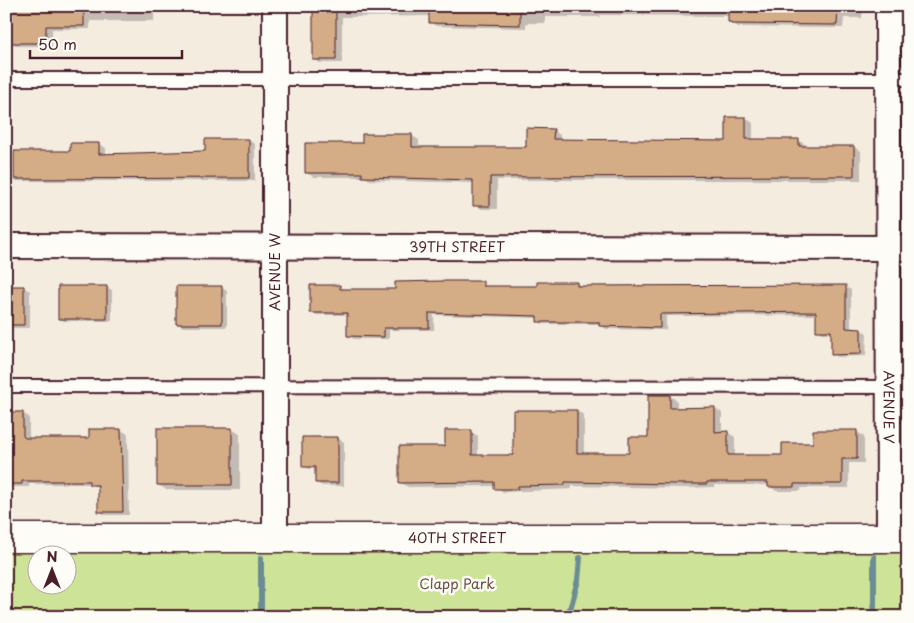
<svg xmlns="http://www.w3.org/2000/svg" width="914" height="623" font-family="'Playpen Sans',sans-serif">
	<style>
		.green { fill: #cde398; stroke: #8c8162; fill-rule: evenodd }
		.shadow { fill: #0003 }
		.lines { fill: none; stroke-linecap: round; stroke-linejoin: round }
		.stream { stroke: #6c8c93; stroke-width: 6 }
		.building { fill: #d4ad86; stroke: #4a1f2b }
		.lane-casing { stroke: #4a1f2b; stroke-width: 16 }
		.street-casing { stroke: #4a1f2b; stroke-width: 28 }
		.secondary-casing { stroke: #4a1f2b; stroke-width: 31 }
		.lane { stroke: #fdfcf7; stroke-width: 12 }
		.street { stroke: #fdfcf7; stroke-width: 24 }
		.secondary { stroke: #fdfcf7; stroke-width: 28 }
		.labels { text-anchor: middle; stroke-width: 5; stroke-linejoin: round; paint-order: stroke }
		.street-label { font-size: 14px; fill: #4a1f2b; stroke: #fdfcf7 }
		.park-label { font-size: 14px; fill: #6b5046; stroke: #fdfcf7 }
	</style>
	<rect width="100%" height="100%" fill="#f5ece0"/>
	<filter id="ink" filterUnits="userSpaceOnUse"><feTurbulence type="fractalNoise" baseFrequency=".02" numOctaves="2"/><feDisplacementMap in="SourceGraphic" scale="10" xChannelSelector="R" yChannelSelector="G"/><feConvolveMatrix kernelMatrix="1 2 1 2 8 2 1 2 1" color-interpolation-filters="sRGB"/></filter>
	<g filter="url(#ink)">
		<path class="green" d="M6,552H908V617H6ZM38,556H68V586H38Z"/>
		<path class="shadow" d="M6,6H154V21H90V29H52V46H18L12,43V23H6Z
			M217,6H244V7H219Z
			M314,6H863L862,18H844L843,28L738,27L729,21V16L600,15V17H545V23H526V28L436,26L430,22V16L342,17V63H320L314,59Z
			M746,118L753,123V140H798L806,145V147H854L861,151V180H497V209H482L474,205V183L370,180L364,177H314L306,173L363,144L411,135L419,140V148H528L553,131L560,135V140L727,142Z
			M248,140L255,144V181H6V152L71,153L99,144L106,148V155H156V152H206Z
			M483,283L488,287H538L576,283L582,286L845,287L851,290V330H861L867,333L866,356L838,357L833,354L832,333H822L817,330V315L666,316V330L606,329L600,324H543L538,321V318L434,315V330H389V339H354L348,336L349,315H317L311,312L339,286L346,290H396Z
			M107,287L112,290V321H64L59,318Z
			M24,288L30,291V328H13L7,325Z
			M222,288L227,291V327H183L177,323Z
			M670,396L677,400V409L715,408L722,413V433L727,432L735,437V457H783L814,444L857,432L864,436V463H849V488H801V491H776L769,485H714V487L687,488L572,486V489L503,492L495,486L408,487L401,483L446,447L471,432L478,436V456H514L576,411L584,415V454H630L649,438Z
			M6,413H22L29,417V439H90L121,430L128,434L129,515H106L99,511V488L90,484H29V487H6Z
			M232,429L240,434V490H167L158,485Z
			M338,438L344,442V486H322L317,483V469H309L303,466Z"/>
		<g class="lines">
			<path class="stream" d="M874,557V617
				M261,558V617
				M568,617L578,580L580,558"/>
		</g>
		<path class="building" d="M11,6H84V26H46V43H11Z
			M313,6H336V60H313Z
			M429,6H520V25L429,23Z
			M728,6H838L837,25L731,24V22H728Z
			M726,117H746V139H799V146H854V176L490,177V206H473V180L362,177V173H305V143H362V134H412V147H526V128L554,129L553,139L726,141Z
			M205,139H249V178L14,179V151H70V143H99V154L205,151Z
			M441,281H483V286H537V282H577V286L846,285V328L861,329V354L831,355V331H816V312L660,314V328L599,326V322H537V316L429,313V328H384V337L347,336V313H310V285H340V289H395V282Z
			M6,286H24V325H6Z
			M58,286H107V319H58Z
			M176,286H222V324H176Z
			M648,395H670V408L715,407V432L728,431V455H782V443H813V430H857V459H842V484H794V487H768V482H707V484H678L565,482V485L518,486V489H494V482L399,483V446H445V430H472V455H513V410H577V453H629V437H648Z
			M6,412H23V436L25,438H89V429H121L123,512H98V485H89V481H22V484H6Z
			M157,428H232V485H157Z
			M302,437H338V483H315V467H302Z"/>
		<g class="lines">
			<defs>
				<path id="lane" d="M6,79H908
					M6,386L908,387"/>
				<g id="street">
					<path id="s1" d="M888,6L889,538"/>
					<path id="s2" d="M6,246L908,248"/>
					<path d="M275,538V6"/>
				</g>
				<g id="secondary">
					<path id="s3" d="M6,538H908"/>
				</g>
			</defs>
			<use href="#lane" class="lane-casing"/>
			<use href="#street" class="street-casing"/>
			<use href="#secondary" class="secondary-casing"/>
			<use href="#lane" class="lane"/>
			<use href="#street" class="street"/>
			<use href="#secondary" class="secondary"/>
		</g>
	</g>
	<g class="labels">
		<g class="street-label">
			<text dy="5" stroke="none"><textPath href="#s2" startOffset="451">39TH STREET</textPath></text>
			<text transform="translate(275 272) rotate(-90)" y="5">AVENUE W</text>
			<text dy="5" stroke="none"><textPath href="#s1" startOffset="401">AVENUE V</textPath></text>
			<text dy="5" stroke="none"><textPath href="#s3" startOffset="451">40TH STREET</textPath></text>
		</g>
		<g class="park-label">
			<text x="457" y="589">Clapp Park</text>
		</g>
	</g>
	<rect width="914" height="623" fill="none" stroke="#fdfcf7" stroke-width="25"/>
	<rect x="12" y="12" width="889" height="598" fill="none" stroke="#4a1f2b" stroke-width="2" filter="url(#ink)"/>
	<g transform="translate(52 570)"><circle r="24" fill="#fdfcf7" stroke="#b5a4a5"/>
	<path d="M0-4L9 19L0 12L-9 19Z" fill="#4a1f2b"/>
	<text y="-8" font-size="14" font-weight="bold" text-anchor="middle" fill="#4a1f2b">N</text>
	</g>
	<path d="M30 50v8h152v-8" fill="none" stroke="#4a1f2b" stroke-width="2.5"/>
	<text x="38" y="50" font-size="15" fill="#4a1f2b" stroke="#fdfcf7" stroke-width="4" paint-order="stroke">50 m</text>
</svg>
